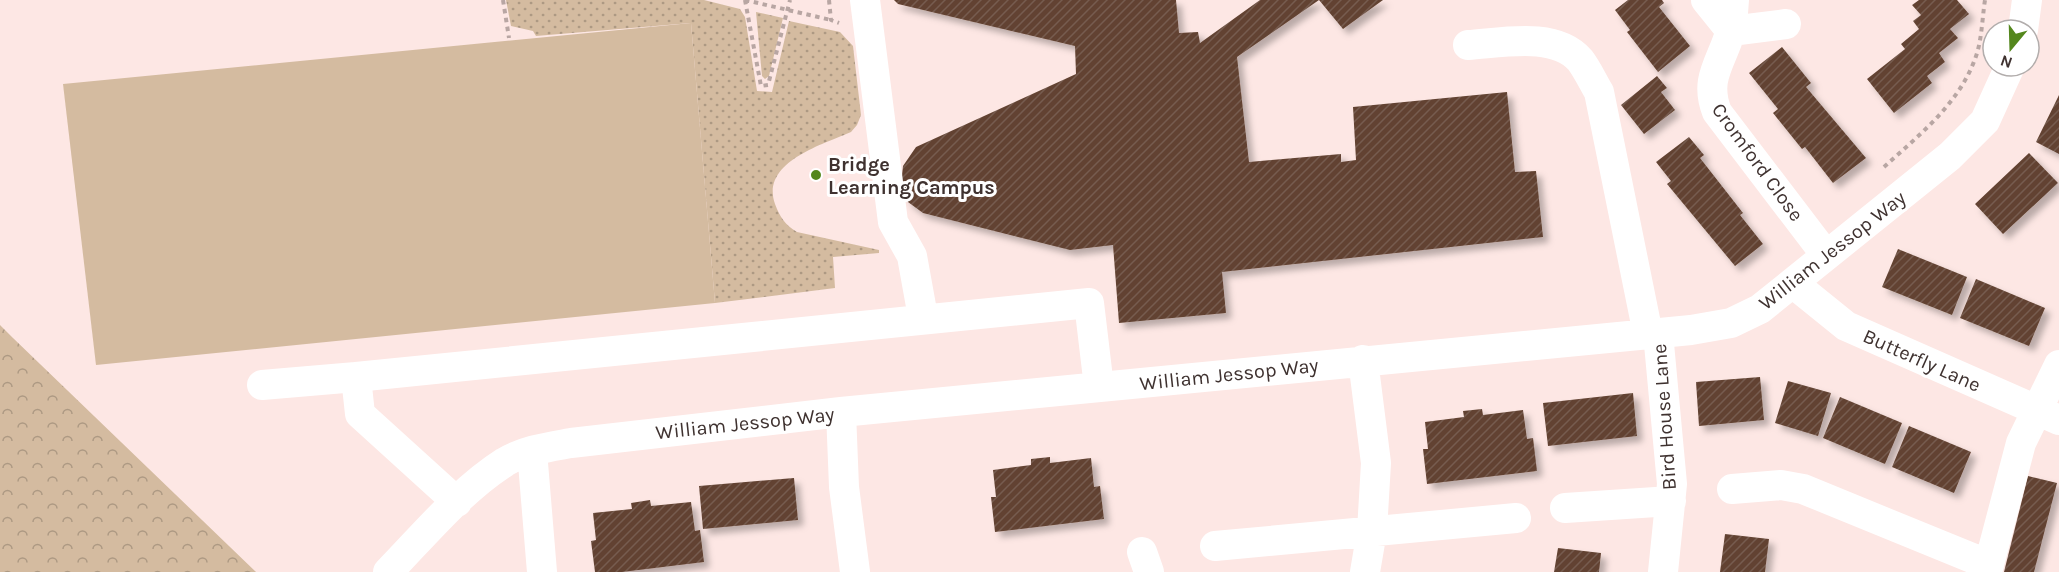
<svg xmlns="http://www.w3.org/2000/svg" width="2059" height="572" font-family="Karla,sans-serif">
	<style>
		.grass { fill: url(#grass-dots) }
		.park { fill: url(#park-crowns) }
		.garden { fill: #d4bba0 }
		.building { fill: url(#building-hatch); filter: url(#shadow) }
		.lines { fill: none; stroke-linecap: round; stroke-linejoin: round }
		.path { stroke: #b8a6a3; stroke-width: 4; stroke-dasharray: 4.5 4.5; stroke-linecap: butt }
		.minor { stroke: #fff; stroke-width: 30 }
		.poi-dot { fill: #54871d; stroke: #fff; stroke-width: 2 }
		.labels { text-anchor: middle; stroke-width: 6; stroke-linejoin: round; paint-order: stroke }
		.street-label { font-size: 20px; fill: #3f3230; stroke: #fff }
		.poi-label { font-size: 20px; font-weight: bold; fill: #3f3230; stroke: #fff; text-anchor: start }
	</style>
	<defs>
		<pattern id="grass-dots" width="8" height="8" patternUnits="userSpaceOnUse" patternTransform="scale(1.5)"><rect width="8" height="8" fill="#d4bba0"/><path d="M2 2h.1M6 6h.1" fill="none" stroke="#ad9983" stroke-width="1.8" stroke-linecap="round"/></pattern>
		<pattern id="park-crowns" width="20" height="18" patternUnits="userSpaceOnUse" patternTransform="scale(1.5)"><rect width="20" height="18" fill="#d4bba0"/><path d="M2 6a3 3 0 1 1 6 0M12 15a3 3 0 1 1 6 0" fill="none" stroke="#ad9983"/></pattern>
		<pattern id="building-hatch" width="6" height="6" patternUnits="userSpaceOnUse" patternTransform="scale(1.5)"><rect width="6" height="6" fill="#624332"/><path d="M-1 1l2-2M0 6l6-6M5 7l2-2" fill="none" stroke="#765c4f"/></pattern>
		<filter id="shadow"><feDropShadow dx="5.5" dy="5.5" stdDeviation="3" flood-color="#0004"/></filter>
	</defs>
	<rect width="100%" height="100%" fill="#fde7e4"/>
	<path class="grass" d="M506,0H704L740,9L745,17L757,91L772,92L789,21L840,32L853,46L861,115L857,125L851,132C824,144 760,162 775,204C780,217 785,225 797,232L879,250V253L833,257L835,288L715,303L691,23L536,36L533,31L511,26Z
		M756,12L783,18L769,76L765,79L762,76Z"/>
	<path class="park" d="M0,325L13,338L256,572H0Z"/>
	<path class="garden" d="M691,23L715,303L96,365L63,84Z"/>
	<path class="building" d="M894,0H1176L1179,33L1198,32L1200,43L1260,0H1383L1343,29L1319,0L1237,57L1249,162L1341,154V162L1356,160L1353,107L1507,92L1515,172L1536,171L1543,237L1222,272L1226,313L1119,323L1113,245L1070,250L923,213L908,202L901,185L903,166L916,147L1076,74L1075,46L898,4Z
		M1628,0H1662L1664,3L1659,7L1690,46L1658,72L1627,32L1630,30L1615,10Z
		M1919,0H1957L1969,14L1950,29L1958,38L1939,53L1945,62L1927,76L1932,83L1894,113L1867,79L1905,49L1901,44L1919,29L1913,21L1921,15L1912,5Z
		M1782,47L1811,83L1806,87L1866,158L1833,183L1805,147L1802,149L1773,113L1778,109L1749,73Z
		M1657,76L1667,88L1661,92L1675,110L1644,134L1621,105Z
		M2059,95V154L2036,142Z
		M1689,137L1704,155L1700,158L1743,213L1740,215L1763,244L1735,266L1667,184L1671,181L1656,162Z
		M2029,153L2058,183L2003,234L1975,204Z
		M1898,249L1967,277L1952,315L1882,287Z
		M1976,279L2045,308L2029,346L1960,318Z
		M1760,377L1764,420L1699,426L1696,382Z
		M1788,381L1831,393L1818,436L1775,423Z
		M1633,393L1637,436L1548,446L1543,403Z
		M1840,397L1902,423L1885,464L1823,438Z
		M1482,409L1483,415L1523,410L1527,439L1533,438L1537,471L1427,484L1423,449H1428L1425,422L1464,417L1463,411Z
		M1909,426L1971,452L1954,493L1892,467Z
		M1050,457V463L1091,458L1094,487L1100,486L1104,519L995,532L991,497H996L993,470L1031,465V459Z
		M2028,476L2057,483L2034,572H2004Z
		M794,478L798,520L703,529L699,486Z
		M650,500L651,506L691,502L695,531L700,530L704,562L622,572H595L591,541L596,540L593,513L632,509L631,503Z
		M1725,534L1769,539L1765,572H1720Z
		M1558,548L1601,553L1599,572H1554Z"/>
	<g class="lines">
		<path class="path" d="M503,0L509,38
			M745,0L761,86L768,85L790,0
			M745,0L831,20
			M829,0L831,20L839,23
			M1884,167C1919,135 1958,105 1975,59C1982,41 1982,19 1985,0"/>
		<path class="minor" d="M865,0L893,222L912,256L923,317
			M1706,0L1731,31L1786,24
			M1734,0C1733,10 1733,23 1730,33C1721,63 1704,79 1717,112L1826,255
			M2023,30L2027,0
			M1468,45C1501,43 1555,31 1580,60C1587,69 1593,82 1599,92L1648,334
			M1794,284L1846,326L2059,420
			M1658,333L1672,484L1663,572
			M1363,360L1376,463L1372,531L1365,572
			M262,385L356,377
			M841,412L844,487L855,572
			M532,451L542,572
			M1732,489L1781,485L1803,489L1989,565
			M457,502L360,414L356,377L1089,303L1099,387
			M1565,508L1671,501
			M1215,546L1516,518
			M1142,552L1149,572
			M388,572C425,534 461,490 505,462C525,450 549,447 571,443L841,412L1691,330L1731,323L1760,309L1950,156L1985,121L2010,66
			M1987,572L2021,443L2059,365"/>
	</g>
	<circle class="poi-dot" cx="816" cy="175" r="6"/>
	<g class="labels">
		<g class="street-label">
			<text transform="translate(1758 162) rotate(54)" y="7">Cromford Close</text>
			<text transform="translate(1832 250) rotate(-38)" y="7">William Jessop Way</text>
			<text transform="translate(1922 360) rotate(24)" y="7">Butterfly Lane</text>
			<text transform="translate(1229 374) rotate(-6)" y="7">William Jessop Way</text>
			<text transform="translate(1664 417) rotate(-94)" y="7">Bird House Lane</text>
			<text transform="translate(745 423) rotate(-6)" y="7">William Jessop Way</text>
		</g>
		<g class="poi-label">
			<text x="828" y="171">Bridge<tspan x="828" dy="23">Learning Campus</tspan></text>
		</g>
	</g>
	<g transform="translate(2011 48) rotate(199)"><circle r="28" fill="#ffffff" stroke="#b2adac" stroke-width="1.5"/>
	<path d="M0-4.5L10 22L0 15L-10 22Z" fill="#54871d"/>
	<text y="-9" font-size="16" font-weight="bold" text-anchor="middle" fill="#3f3230">N</text>
	</g>
</svg>
